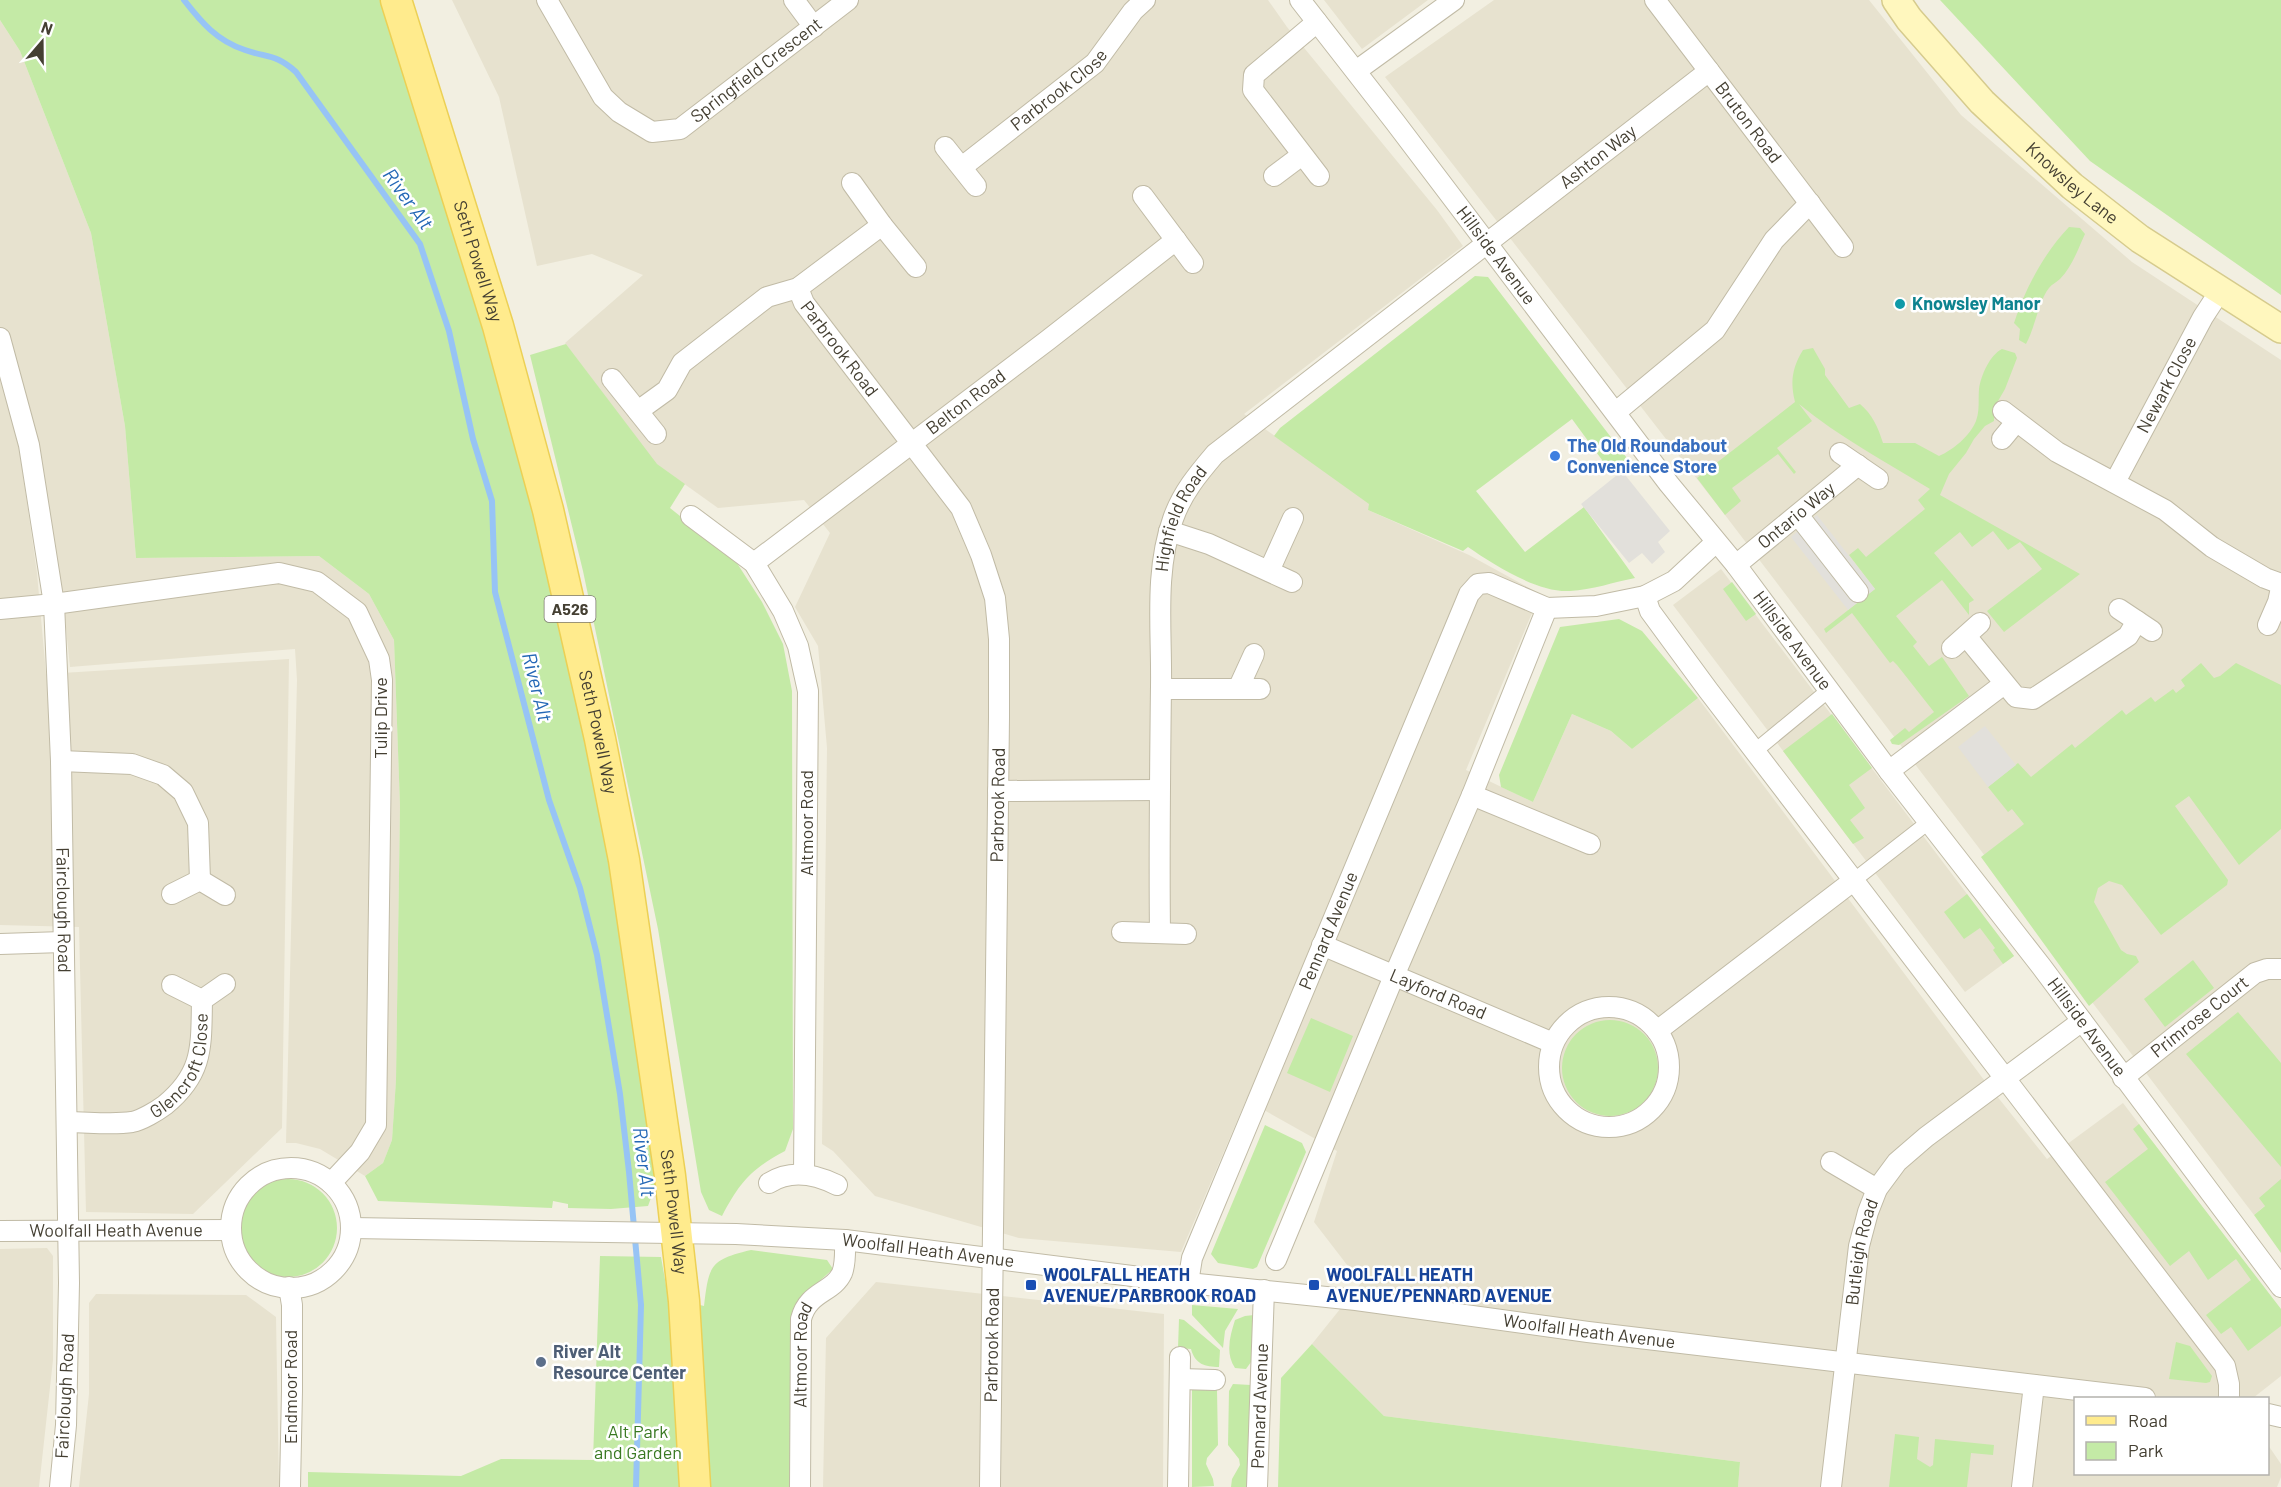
<svg xmlns="http://www.w3.org/2000/svg" width="2281" height="1487" font-family="Barlow,sans-serif">
	<style>
		.residential { fill: #e7e2cf }
		.green { fill: #c4eaa6 }
		.parking { fill: #e2e0db }
		.lines { fill: none; stroke-linecap: round; stroke-linejoin: round }
		.stream { stroke: #97c4f5; stroke-width: 6 }
		.pedestrian-casing { stroke: #c1bba6; stroke-width: 16 }
		.minor-casing { stroke: #c1bba6; stroke-width: 22 }
		.secondary-casing { stroke: #d6cb8d; stroke-width: 30 }
		.primary-casing { stroke: #ecd055; stroke-width: 33 }
		.pedestrian { stroke: #fff; stroke-width: 14 }
		.minor { stroke: #fff; stroke-width: 20 }
		.secondary { stroke: #fff7be; stroke-width: 27 }
		.primary { stroke: #ffeb8d; stroke-width: 30 }
		.culture-dot { fill: #0f9aa8; stroke: #fff; stroke-width: 2 }
		.shop-dot { fill: #3f7fe0; stroke: #fff; stroke-width: 2 }
		.transit-dot { fill: #1a4fb4; stroke: #fff; stroke-width: 2 }
		.service-dot { fill: #5c6f8a; stroke: #fff; stroke-width: 2 }
		.labels { text-anchor: middle; stroke-width: 5; stroke-linejoin: round; paint-order: stroke }
		.shield { fill: #fff; stroke: #7c7970; stroke-width: 1.5 }
		.shield-label { font-size: 16px; font-weight: bold; fill: #443f32 }
		.street-label { font-size: 18px; fill: #443f32; stroke: #fff }
		.culture-label { font-size: 18px; font-weight: bold; fill: #0d838f; stroke: #fff; text-anchor: start }
		.shop-label { font-size: 18px; font-weight: bold; fill: #366cbe; stroke: #fff; text-anchor: start }
		.transit-label { font-size: 18px; font-weight: bold; fill: #164399; stroke: #fff; text-anchor: start }
		.service-label { font-size: 18px; font-weight: bold; fill: #4e5e75; stroke: #fff; text-anchor: start }
		.park-label { font-size: 18px; fill: #397922; stroke: #fff }
		.water-label { font-size: 20px; font-style: italic; fill: #2468b6; stroke: #fff }
	</style>
	<rect width="100%" height="100%" fill="#f2efe1"/>
	<path class="residential" d="M452,0H1268L1287,27L1437,210L1463,246L1244,414L1370,504L1368,510L1469,555L1540,594L1466,770L1533,802L1572,714L1611,731L1632,749L1698,698L1981,1076L2047,1159L2123,1103L2281,1310V1376L2253,1398H2076V1474H2268V1445L2281,1464V1477L2277,1487H1738L1740,1462L1384,1416L1312,1344L1361,1283L1314,1222L1337,1151L1246,1100L1181,1252L1019,1238L875,1196L833,1151L822,1144L827,748L818,646L795,607L830,533L804,500L718,508L655,463L565,343L643,275L592,254L537,266L499,97Z
		M1324,0H1428L1362,49Z
		M1494,0H1869L1961,115L2132,262L2281,360V1192L2254,1215L2092,1002L1982,852L1725,515L1385,77Z
		M0,20L20,51L91,233L125,426L136,558L319,556L369,594L394,640L400,806L396,1080L392,1140L383,1163L365,1176L320,1149L296,1143H286L297,680L295,649L70,667L62,590L22,467L37,573L46,674L289,659L282,1128L193,1214L86,1212L79,927L0,925Z
		M1721,569L2014,956L1965,992L1673,605Z
		M47,1248L53,1256V1360L39,1487H0V1249Z
		M876,1282L1164,1314L1163,1487H823L826,1338Z
		M96,1294L246,1295L276,1317L279,1487H79L89,1394V1303Z"/>
	<path class="green" d="M0,0H388L490,326L593,739L659,1176L648,1206L611,1209L568,1208V1204L553,1201L552,1208L378,1201L365,1176L383,1163L392,1140L396,1080L400,806L394,640L369,594L319,556L136,558L125,426L91,233L20,51L0,20Z
		M1940,0H2281V295L2090,161Z
		M2069,227L2080,228L2085,234C2078,249 2072,267 2060,279C2057,282 2052,284 2049,288C2039,300 2035,328 2026,344L2019,340L2020,329L2014,323C2025,289 2044,253 2069,227Z
		M1475,276L1488,277L1630,462L1613,475L1572,419L1476,491L1525,552L1584,507L1635,578C1614,582 1592,590 1570,591C1538,593 1494,565 1468,547L1463,551L1368,510L1369,504L1274,436L1280,428Z
		M566,344L657,464L685,484L670,508L735,560L762,602L783,644L792,691L793,1129L785,1151C751,1169 740,1182 722,1216L709,1210L701,1192L658,929L583,571L530,355Z
		M1813,348L1825,369V375L1849,408L1860,404C1872,414 1878,427 1883,443H1915L1939,456C1953,450 1970,436 1976,421C1980,410 1978,400 1979,389C1981,375 1990,355 2002,349L2015,353L2017,358L2005,389L1994,408V421L1985,426L1974,439L1966,453L1949,474L1940,495L2080,574L2004,632L1987,611L2042,569L2020,542L2008,550L1993,531L1972,547L1960,532L1934,553L1974,600L1969,603V615L1942,580L1896,616L1917,642L1913,646L1929,666L1942,657L1969,696L1899,745L1892,744L1890,740L1905,728L1909,732L1934,712L1897,665L1893,661L1890,663L1852,613L1826,633L1824,629L1875,589L1849,555L1858,548L1866,557L1925,509L1918,500L1930,489C1886,462 1839,437 1799,404L1812,421L1777,448L1796,472L1794,474L1778,454L1732,488L1741,501L1725,515L1697,478L1795,402C1790,382 1792,368 1803,350Z
		M1732,582L1756,614L1746,621L1723,589Z
		M1619,619L1642,631L1698,698L1632,749L1611,731L1572,714L1533,802L1501,787L1499,775L1560,627Z
		M2201,663L2214,678L2220,676L2236,663L2281,685V829L2239,865L2189,796L2175,806L2228,880L2227,885L2161,935L2122,885L2109,881L2098,888L2094,902L2121,950L2127,954L2136,956L2139,962L2089,1006L1981,857L2024,824L2012,809L2008,812L1988,787L2018,763L2031,777L2072,744L2075,748L2122,710L2126,715L2151,697L2155,702L2173,689L2176,693L2185,686L2181,680Z
		M1832,714L1872,768L1849,785L1865,808L1850,820L1864,838L1853,844L1783,751Z
		M1967,894L2014,956L2003,964L1993,950L1995,948L1980,928L1964,939L1944,912Z
		M2193,960L2214,988L2165,1027L2144,999Z
		M2238,1012L2281,1063V1167L2186,1054Z
		M1311,1018L1353,1036L1330,1092L1287,1073Z
		M1562 1068a48 48 0 1 1 96 0a48 48 0 1 1-96 0Z
		M2139,1124L2281,1309V1326L2248,1351L2231,1327L2221,1334L2206,1315L2251,1280L2236,1259L2208,1280L2189,1251L2170,1266L2105,1182L2148,1149L2133,1129Z
		M1265,1125L1302,1143L1306,1152L1257,1267L1253,1269L1218,1263L1211,1254Z
		M2281,1179V1253L2254,1215L2265,1206L2259,1198Z
		M239 1228a49 49 0 1 1 98 0a49 49 0 1 1-98 0Z
		M751,1250L827,1260L833,1269L797,1301L793,1342L791,1487H695L684,1301L704,1306C709,1266 709,1260 751,1250Z
		M600,1256L661,1257L682,1376L683,1487H308V1472L461,1476L501,1459L593,1460Z
		M1192,1305L1238,1309L1225,1331L1223,1348L1192,1315Z
		M1254,1315L1251,1362L1246,1369L1235,1368C1225,1353 1230,1336 1235,1320L1245,1316Z
		M1179,1319L1184,1320L1220,1350L1219,1367C1205,1367 1195,1364 1191,1349L1178,1348Z
		M2176,1342L2190,1346L2212,1376L2210,1382L2206,1383L2169,1379Z
		M1312,1344L1384,1416L1740,1462L1738,1487H1278L1281,1378Z
		M1213,1383L1217,1390L1218,1445L1207,1458L1206,1464L1213,1479L1214,1486L1192,1487V1389Z
		M1233,1384L1251,1385L1253,1487H1231L1232,1479L1240,1465L1239,1459L1228,1445L1229,1391Z
		M1895,1434L1919,1437L1917,1459L1930,1467L1933,1465L1935,1439L1994,1445L1993,1455L1971,1453L1967,1487H1889Z"/>
	<path class="parking" d="M1622,471L1670,531L1658,542L1665,552L1652,564L1642,553L1629,563L1581,504Z
		M1817,515L1875,589L1848,610L1791,537Z
		M1985,726L2016,765L1988,787L1958,747Z"/>
	<g class="lines">
		<path class="stream" d="M184,0C201,22 217,41 245,50C268,58 276,54 296,72L420,244L449,331L473,439L492,501L495,592L549,800L580,888L597,955L620,1094L629,1172L641,1305L636,1487"/>
		<defs>
			<path id="pedestrian" d="M1755,751L1829,690
				M1853,881L1930,821"/>
			<g id="minor">
				<path id="s1" d="M547,0L603,97L619,112L652,132L680,129L848,0"/>
				<path d="M794,0L814,27"/>
				<path id="s2" d="M1300,0L1395,122L1669,484L1736,565L1889,771L2041,966L2281,1287"/>
				<path id="s3" d="M1655,0L1843,247"/>
				<path d="M1317,22L1254,75L1253,90L1319,176"/>
				<path d="M1356,71L1454,0"/>
				<path d="M945,147L976,186"/>
				<path id="s4" d="M962,167L1095,63L1133,11L1145,0"/>
				<path d="M1274,176L1302,155"/>
				<path d="M852,183L882,225L916,267"/>
				<path d="M1143,196L1193,263"/>
				<path id="s5" d="M798,288L804,303L961,508L981,555L995,598L999,639V717L990,1487"/>
				<path id="s6" d="M0,338L29,445L54,604L61,761L69,1283L66,1425L60,1487"/>
				<path d="M612,379L656,434"/>
				<path d="M638,411L667,390L682,363L767,297L798,288L882,225"/>
				<path d="M2003,411L2057,452L2165,510L2212,547L2265,578L2281,584"/>
				<path d="M1616,412L1715,330L1774,240L1810,203"/>
				<path d="M2002,439L2016,422"/>
				<path d="M1840,453L1878,479"/>
				<path id="s7" d="M2115,482L2203,317L2220,291"/>
				<path d="M1798,515L1858,592"/>
				<path d="M691,516L754,563L783,611L798,646L808,691L804,1174"/>
				<path d="M1169,531L1209,544L1292,582"/>
				<path id="s8" d="M754,563L1048,340L1176,240"/>
				<path id="s9" d="M1736,565L1858,465"/>
				<path d="M1269,571L1293,518"/>
				<path d="M1645,596L1650,611L1708,690L2225,1366L2229,1384V1398"/>
				<path d="M0,609L54,604L279,573L317,582L357,612L379,659L382,680L376,1125L360,1152L331,1183"/>
				<path d="M2119,609L2152,631"/>
				<path d="M2268,625L2278,602L2281,588"/>
				<path d="M1966,636L2016,697L2033,699L2128,636L2137,621"/>
				<path d="M1952,648L1980,623"/>
				<path d="M1161,689H1260"/>
				<path d="M1238,689L1254,654"/>
				<path d="M61,761L132,764L163,775L183,792L198,823L200,880"/>
				<path d="M1889,771L2004,684"/>
				<path d="M998,791L1158,790"/>
				<path d="M1472,795L1590,844"/>
				<path d="M172,894L200,880L225,895"/>
				<path d="M1122,932L1186,934"/>
				<path id="s10" d="M1160,933C1159,851 1160,769 1161,686C1162,631 1154,572 1173,519C1182,493 1198,474 1215,454L1709,71"/>
				<path d="M0,944L63,942"/>
				<path id="s11" d="M1322,945L1553,1043"/>
				<path d="M172,985L202,1000L225,984"/>
				<circle cx="1609" cy="1067" r="60"/>
				<path d="M1657,1031L1853,881"/>
				<path id="s12" d="M2123,1078L2255,973L2267,969H2281"/>
				<path id="s13" d="M67,1122C88,1122 112,1125 132,1122C142,1120 157,1111 165,1105C204,1073 201,1046 202,1000"/>
				<path d="M1831,1162L1877,1189"/>
				<circle cx="291" cy="1228" r="60"/>
				<path d="M769,1183C791,1169 815,1174 837,1185"/>
				<path id="s14" d="M351,1228L736,1234L845,1240L1188,1283L1356,1300L1588,1332L2145,1398"/>
				<path id="s15" d="M0,1231L231,1230"/>
				<path d="M1276,1260L1394,976L1472,795L1547,608"/>
				<path id="s16" d="M1188,1283L1192,1258L1469,594L1478,584L1489,583L1547,608L1596,606L1645,596L1674,581L1716,542"/>
				<path d="M289,1287L292,1305V1391L290,1487"/>
				<path d="M1180,1379L1215,1380"/>
				<path d="M2268,1414L2281,1417"/>
				<path id="s17" d="M800,1487L801,1319C808,1291 833,1293 842,1273C846,1263 845,1251 845,1240"/>
				<path d="M1178,1487L1180,1357"/>
				<path id="s18" d="M1257,1487L1264,1290"/>
				<path id="s19" d="M1831,1487L1859,1246L1868,1212L1877,1189L1897,1162L1926,1137L2082,1021"/>
				<path d="M2022,1487L2034,1385"/>
			</g>
			<g id="secondary">
				<path id="s20" d="M1896,0L1909,19L1982,102L2072,186L2140,239L2281,329"/>
			</g>
			<g id="primary">
				<path id="s21" d="M396,0L498,326L548,510L600,739L624,860L670,1176L684,1301L695,1487"/>
			</g>
		</defs>
		<use href="#pedestrian" class="pedestrian-casing"/>
		<use href="#minor" class="minor-casing"/>
		<use href="#secondary" class="secondary-casing"/>
		<use href="#primary" class="primary-casing"/>
		<use href="#pedestrian" class="pedestrian"/>
		<use href="#minor" class="minor"/>
		<use href="#secondary" class="secondary"/>
		<use href="#primary" class="primary"/>
	</g>
	<circle class="culture-dot" cx="1900" cy="304" r="6"/>
	<circle class="shop-dot" cx="1555" cy="456" r="6"/>
	<g class="transit-dot">
		<rect x="1025" y="1279" width="12" height="12" rx="3"/>
		<rect x="1308" y="1279" width="12" height="12" rx="3"/>
	</g>
	<circle class="service-dot" cx="541" cy="1362" r="6"/>
	<g class="labels">
		<rect class="shield" x="544.5" y="596" width="51" height="26" rx="4.5"/>
		<g class="shield-label">
			<text x="570" y="615">A526</text>
		</g>
		<g class="street-label">
			<text dy="6" stroke="none"><textPath href="#s1" startOffset="297">Springfield Crescent</textPath></text>
			<text dy="6" stroke="none"><textPath href="#s4" startOffset="124">Parbrook Close</textPath></text>
			<text dy="6" stroke="none"><textPath href="#s3" startOffset="154">Bruton Road</textPath></text>
			<text dy="6" stroke="none"><textPath href="#s10" startOffset="978">Ashton Way</textPath></text>
			<text dy="6" stroke="none"><textPath href="#s20" startOffset="255">Knowsley Lane</textPath></text>
			<text dy="6" stroke="none"><textPath href="#s2" startOffset="322">Hillside Avenue</textPath></text>
			<text dy="6" stroke="none"><textPath href="#s21" startOffset="274">Seth Powell Way</textPath></text>
			<text dy="6" stroke="none"><textPath href="#s5" startOffset="74">Parbrook Road</textPath></text>
			<text dy="6" stroke="none"><textPath href="#s7" startOffset="110">Newark Close</textPath></text>
			<text dy="6" stroke="none"><textPath href="#s8" startOffset="266">Belton Road</textPath></text>
			<text dy="6" stroke="none"><textPath href="#s9" startOffset="78">Ontario Way</textPath></text>
			<text dy="6" stroke="none"><textPath href="#s10" startOffset="418">Highfield Road</textPath></text>
			<text dy="6" stroke="none"><textPath href="#s2" startOffset="808">Hillside Avenue</textPath></text>
			<text transform="translate(381 718) rotate(-90)" y="6">Tulip Drive</text>
			<text dy="6" stroke="none"><textPath href="#s21" startOffset="760">Seth Powell Way</textPath></text>
			<text transform="translate(998 805) rotate(-89)" y="6">Parbrook Road</text>
			<text transform="translate(807 823) rotate(-90)" y="6">Altmoor Road</text>
			<text dy="6" stroke="none"><textPath href="#s6" startOffset="578">Fairclough Road</textPath></text>
			<text dy="6" stroke="none"><textPath href="#s16" startOffset="380">Pennard Avenue</textPath></text>
			<text dy="6" stroke="none"><textPath href="#s11" startOffset="126">Layford Road</textPath></text>
			<text dy="6" stroke="none"><textPath href="#s12" startOffset="98">Primrose Court</textPath></text>
			<text dy="6" stroke="none"><textPath href="#s2" startOffset="1294">Hillside Avenue</textPath></text>
			<text dy="6" stroke="none"><textPath href="#s13" startOffset="146">Glencroft Close</textPath></text>
			<text dy="6" stroke="none"><textPath href="#s21" startOffset="1246">Seth Powell Way</textPath></text>
			<text dy="6" stroke="none"><textPath href="#s15" startOffset="116">Woolfall Heath Avenue</textPath></text>
			<text dy="6" stroke="none"><textPath href="#s14" startOffset="578">Woolfall Heath Avenue</textPath></text>
			<text dy="6" stroke="none"><textPath href="#s19" startOffset="237">Butleigh Road</textPath></text>
			<text dy="6" stroke="none"><textPath href="#s14" startOffset="1244">Woolfall Heath Avenue</textPath></text>
			<text transform="translate(992 1345) rotate(-89)" y="6">Parbrook Road</text>
			<text dy="6" stroke="none"><textPath href="#s17" startOffset="132">Altmoor Road</textPath></text>
			<text transform="translate(291 1387) rotate(-90)" y="6">Endmoor Road</text>
			<text transform="translate(65 1396) rotate(-87)" y="6">Fairclough Road</text>
			<text dy="6" stroke="none"><textPath href="#s18" startOffset="81">Pennard Avenue</textPath></text>
		</g>
		<g class="culture-label">
			<text x="1912" y="310">Knowsley Manor</text>
		</g>
		<g class="shop-label">
			<text x="1567" y="452">The Old Roundabout<tspan x="1567" dy="21">Convenience Store</tspan></text>
		</g>
		<g class="transit-label">
			<text x="1043" y="1281">WOOLFALL HEATH<tspan x="1043" dy="21">AVENUE/PARBROOK ROAD</tspan></text>
			<text x="1326" y="1281">WOOLFALL HEATH<tspan x="1326" dy="21">AVENUE/PENNARD AVENUE</tspan></text>
		</g>
		<g class="service-label">
			<text x="553" y="1358">River Alt<tspan x="553" dy="21">Resource Center</tspan></text>
		</g>
		<g class="park-label">
			<text x="638" y="1438">Alt Park<tspan x="638" dy="21">and Garden</tspan></text>
		</g>
		<g class="water-label">
			<text transform="translate(408 199) rotate(54)" y="7">River Alt</text>
			<text transform="translate(537 687) rotate(76)" y="7">River Alt</text>
			<text transform="translate(644 1162) rotate(83)" y="7">River Alt</text>
		</g>
	</g>
	<rect x="2074" y="1397" width="195" height="78" fill="#ffffff" stroke="#b4b2ad" stroke-width="1.5"/>
	<rect x="2086" y="1416" width="30" height="9" fill="#ffeb8d" stroke="#b4b2ad" stroke-width="1.5"/>
	<text x="2128" y="1427" font-size="18" fill="#443f32">Road</text>
	<rect x="2086" y="1442" width="30" height="18" fill="#c4eaa6" stroke="#b4b2ad" stroke-width="1.5"/>
	<text x="2128" y="1457" font-size="18" fill="#443f32">Park</text>
	<g transform="translate(42 42) rotate(20)" stroke="#ffffff" stroke-width="4.5" paint-order="stroke">
	<path d="M0-4.5L10 22L0 15L-10 22Z" fill="#443f32"/>
	<text y="-9" font-size="16" font-weight="bold" text-anchor="middle" fill="#443f32">N</text>
	</g>
</svg>
